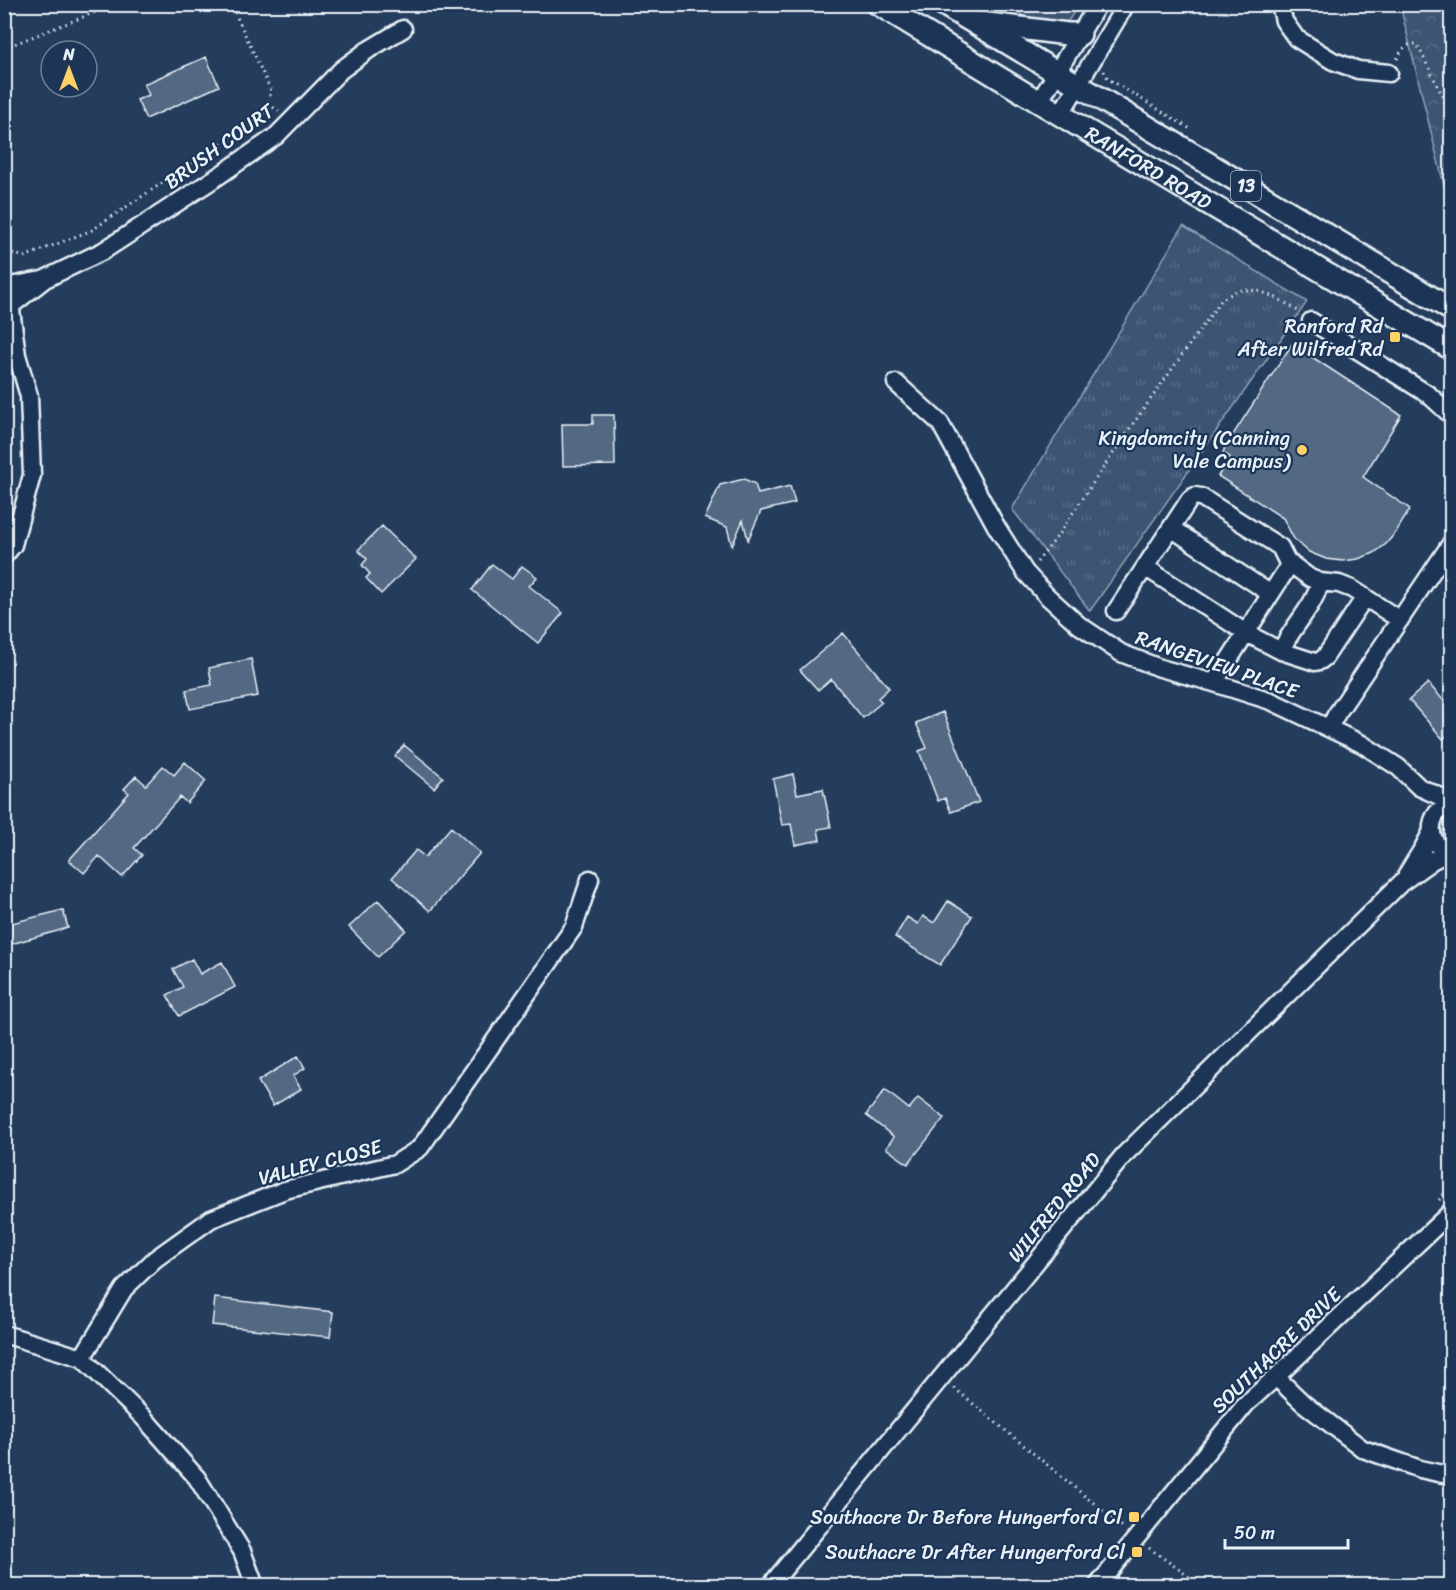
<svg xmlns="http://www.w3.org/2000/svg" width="1456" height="1590" font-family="Sriracha,sans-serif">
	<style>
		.grass { fill: url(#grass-tufts); stroke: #93a2b5; stroke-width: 1.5 }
		.forest { fill: url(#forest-crowns); stroke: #93a2b5; stroke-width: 1.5 }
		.building { fill: #536782; stroke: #e8f1f8; stroke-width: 1.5 }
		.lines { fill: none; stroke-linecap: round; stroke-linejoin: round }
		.minor-casing { stroke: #e8f1f8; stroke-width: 21 }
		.major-casing { stroke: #e8f1f8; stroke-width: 26 }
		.path { stroke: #e8f1f8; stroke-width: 3; stroke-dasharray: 1.5 4.5; stroke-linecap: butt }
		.minor { stroke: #1d3557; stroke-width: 16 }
		.major { stroke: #1d3557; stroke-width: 21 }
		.poi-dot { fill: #ffd166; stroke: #1d3557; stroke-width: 2 }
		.labels { text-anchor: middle; stroke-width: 4.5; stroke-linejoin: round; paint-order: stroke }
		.shield { fill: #1d3557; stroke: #abb9c8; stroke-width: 1.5 }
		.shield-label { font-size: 18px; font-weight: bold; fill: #e8f1f8 }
		.street-label { font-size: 20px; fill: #e8f1f8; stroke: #1d3557 }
		.poi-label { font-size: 20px; fill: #e8f1f8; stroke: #1d3557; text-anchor: end }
	</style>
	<defs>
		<pattern id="grass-tufts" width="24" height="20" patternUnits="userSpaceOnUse" patternTransform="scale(1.5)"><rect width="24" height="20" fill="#3e5472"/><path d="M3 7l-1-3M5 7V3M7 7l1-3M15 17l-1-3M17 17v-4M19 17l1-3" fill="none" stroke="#5a6d87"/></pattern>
		<pattern id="forest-crowns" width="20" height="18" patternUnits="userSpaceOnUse" patternTransform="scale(1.5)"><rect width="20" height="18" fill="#3e5472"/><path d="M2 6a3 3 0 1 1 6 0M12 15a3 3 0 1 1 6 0" fill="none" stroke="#5a6d87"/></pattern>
	</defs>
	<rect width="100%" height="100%" fill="#253d5d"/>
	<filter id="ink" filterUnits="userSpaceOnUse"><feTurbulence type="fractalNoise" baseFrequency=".0167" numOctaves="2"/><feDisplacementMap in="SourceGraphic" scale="12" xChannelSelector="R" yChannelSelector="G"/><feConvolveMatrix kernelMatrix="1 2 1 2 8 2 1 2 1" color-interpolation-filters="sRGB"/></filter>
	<g filter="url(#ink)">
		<path class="grass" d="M1183,226L1307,302L1090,611L1012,509Z"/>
		<path class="forest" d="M1006,5H1079L1068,21L1038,25Z
			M1400,5H1451V214Z"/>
		<path class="building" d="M206,57L219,86L146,119L137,100L149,95L144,84Z
			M1292,344L1401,415L1363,477L1410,509L1396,532L1386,544L1374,553L1358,559L1343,561L1326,559L1309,552L1294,539L1283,518L1218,476L1230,457L1223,453L1225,447Z
			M593,415H614L615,465L563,466L562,424H593Z
			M744,479L755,484L758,494L790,486L795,503L761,511L748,540L743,520L732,546L727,527L705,518L720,485Z
			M382,526L416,559L381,594L366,578L370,574L362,565L367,559L358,550Z
			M492,564L512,579L522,566L537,577L529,586L563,613L538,643L472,590Z
			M843,633L889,688L878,698L882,702L863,718L831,679L818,690L800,670Z
			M251,659L258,696L190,709L186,690L212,685L209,668Z
			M1428,683L1452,710V732L1443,739L1409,700Z
			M943,712L979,802L951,812L945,798L938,801L919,751L927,748L916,723Z
			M404,745L443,777L434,788L395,756Z
			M185,762L206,781L187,803L180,797L134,848L142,855L122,877L99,856L84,873L69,860L129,793L124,789L136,776L146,785L163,766L174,775Z
			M793,774L797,794L823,789L831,827L818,829L820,840L795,845L791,824L782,825L773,779Z
			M451,827L480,853L430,911L392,878L416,850L425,857Z
			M378,900L406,930L378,957L349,927Z
			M948,901L972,916L940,965L895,937L907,917L918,924L923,916L934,923Z
			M63,910L68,928L4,946V925Z
			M192,959L200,974L222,962L235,987L179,1016L167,995L183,987L173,969Z
			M298,1056L305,1068L293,1076L301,1089L273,1106L258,1081Z
			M885,1090L909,1109L918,1098L944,1118L908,1164L886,1148L894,1137L866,1115Z
			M215,1298L333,1312L330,1337L212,1325Z"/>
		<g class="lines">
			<defs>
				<path id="minor" d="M1280,4L1284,21L1296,38L1333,61L1358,70L1389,73
					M1039,102L1098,4
					M1060,115L1126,4
					M4,287L42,280
					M12,305L45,279L103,251L220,175L276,136L341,70L368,50L403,29
					M1311,321L1429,395L1452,416
					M896,383L940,423L996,526L1025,572L1047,596L1079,625L1121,653L1160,668L1214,683L1271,701L1362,744L1398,767L1419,787L1452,802
					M1171,528L1271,594
					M4,556L13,545L32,475L29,396L17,355L11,310
					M1145,567L1246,633L1281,651L1315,662L1320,661L1325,657L1365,597
					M1116,611L1190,499L1195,496L1201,497L1280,547L1287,561L1310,578L1320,582L1339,584L1352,589L1400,620
					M1281,651C1291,627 1314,608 1320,582
					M1214,683L1290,564
					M1329,728L1336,715L1452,542
					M1452,804C1425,810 1425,847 1452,854
					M1407,874L1423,848L1431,833
					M4,1334L82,1358L143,1417L197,1478L242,1551L255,1586
					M82,1358L124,1289L155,1259L211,1219L285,1190L395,1164L420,1148L574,927L590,879
					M1276,1377L1303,1403L1363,1449L1420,1469L1452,1476
					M770,1586L1124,1155L1401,883L1433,860L1447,853
					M1097,1586L1246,1404L1276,1377L1452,1211"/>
				<g id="major">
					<path id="s1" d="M878,4L1039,102L1452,349"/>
					<path d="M943,4L1452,310"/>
					<path d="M980,23L1067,34H1080"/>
				</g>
			</defs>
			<use href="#minor" class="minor-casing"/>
			<use href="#major" class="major-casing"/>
			<path class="path" d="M4,48L116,4
				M1397,59C1403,48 1405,44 1417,44L1445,101L1452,106
				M1104,71L1106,76L1112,81L1192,130
				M268,104L279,111
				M4,246L7,251L24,257L92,230L265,114L271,91L231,4
				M1037,562L1054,541L1128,431L1222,299C1226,297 1231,294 1235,292C1258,284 1282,301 1300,312
				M1439,1200L1452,1184
				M954,1388L1125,1529
				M1149,1548L1202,1586"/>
			<use href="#minor" class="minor"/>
			<use href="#major" class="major"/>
		</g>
	</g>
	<g class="poi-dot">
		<rect x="1389" y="331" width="12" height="12" rx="3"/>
		<circle cx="1302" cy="450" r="6"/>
		<rect x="1128" y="1511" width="12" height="12" rx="3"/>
		<rect x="1131" y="1546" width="12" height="12" rx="3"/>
	</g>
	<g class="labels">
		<rect class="shield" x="1231" y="171" width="30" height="30" rx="4.5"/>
		<g class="shield-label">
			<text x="1246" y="192">13</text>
		</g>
		<g class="street-label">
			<text transform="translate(219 146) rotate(-36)" y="7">BRUSH COURT</text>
			<text dy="7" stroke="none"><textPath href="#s1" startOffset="316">RANFORD ROAD</textPath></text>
			<text transform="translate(1217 664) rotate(19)" y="7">RANGEVIEW PLACE</text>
			<text transform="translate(320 1162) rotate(-15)" y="7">VALLEY CLOSE</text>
			<text transform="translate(1054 1207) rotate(-51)" y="7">WILFRED ROAD</text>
			<text transform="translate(1276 1350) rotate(-44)" y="7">SOUTHACRE DRIVE</text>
		</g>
		<g class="poi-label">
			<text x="1383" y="333">Ranford Rd<tspan x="1383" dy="23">After Wilfred Rd</tspan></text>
			<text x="1290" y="445">Kingdomcity (Canning<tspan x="1290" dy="23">Vale Campus)</tspan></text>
			<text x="1122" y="1524">Southacre Dr Before Hungerford Cl</text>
			<text x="1125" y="1559">Southacre Dr After Hungerford Cl</text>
		</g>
	</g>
	<rect width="1456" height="1590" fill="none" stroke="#1d3557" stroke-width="24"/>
	<rect x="12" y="12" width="1432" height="1566" fill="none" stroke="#e8f1f8" stroke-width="2" filter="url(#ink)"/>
	<g transform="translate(69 69)"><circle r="28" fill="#1d3557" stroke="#6e8097" stroke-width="1.5"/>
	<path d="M0-4.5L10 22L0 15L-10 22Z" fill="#ffd166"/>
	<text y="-9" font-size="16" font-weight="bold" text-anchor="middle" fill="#e8f1f8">N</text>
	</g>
	<path d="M1225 1539v9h123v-9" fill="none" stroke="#e8f1f8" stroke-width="3"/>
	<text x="1234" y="1539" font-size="18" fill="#e8f1f8" stroke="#1d3557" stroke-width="4.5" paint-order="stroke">50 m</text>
</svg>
